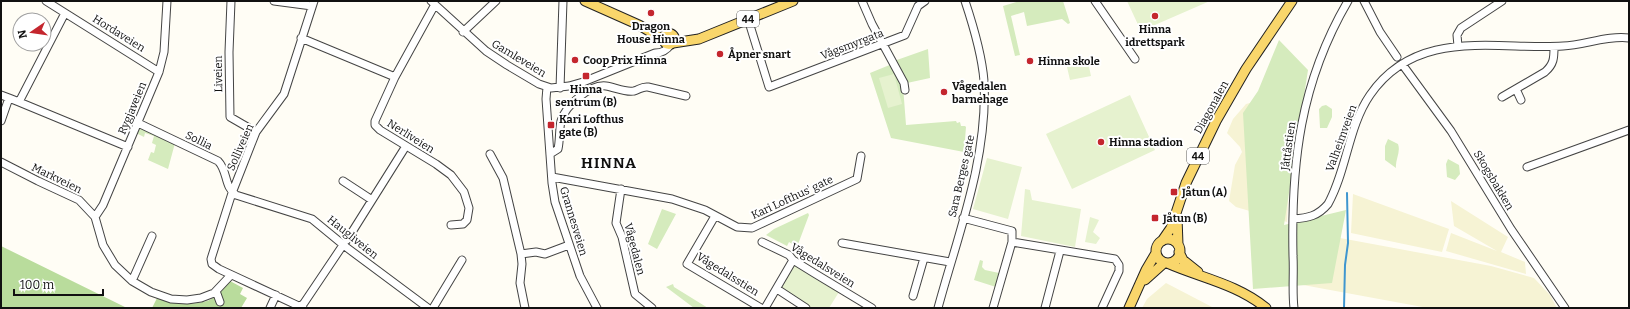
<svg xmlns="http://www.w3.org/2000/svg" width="1630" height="309" font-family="Bitter,serif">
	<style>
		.farmland { fill: #f6f3d4 }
		.green { fill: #d5ebbd }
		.forest { fill: #b9dc9c }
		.pitch { fill: #e6f2cf }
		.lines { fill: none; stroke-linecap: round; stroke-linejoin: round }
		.stream { stroke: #3f96cf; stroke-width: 2 }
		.minor-casing { stroke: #444; stroke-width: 9 }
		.major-casing { stroke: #222; stroke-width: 11 }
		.minor { stroke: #fff; stroke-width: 7 }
		.major { stroke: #f9d66b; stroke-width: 9 }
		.poi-dot { fill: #c4262e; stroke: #fff; stroke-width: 1.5 }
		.labels { text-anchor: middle; stroke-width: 4; stroke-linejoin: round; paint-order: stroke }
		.shield { fill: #fff; stroke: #585858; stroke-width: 1 }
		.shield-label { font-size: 10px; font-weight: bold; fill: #111 }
		.poi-label { font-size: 11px; font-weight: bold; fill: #111; stroke: #fff; text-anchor: start }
		.street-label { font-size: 11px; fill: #111; stroke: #fff }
		.district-label { font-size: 15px; font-weight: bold; letter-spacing: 1px; fill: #111; stroke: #fff }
	</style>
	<rect width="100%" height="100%" fill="#fffdf5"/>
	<path class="farmland" d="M1269,98L1288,199L1287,222L1236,207L1229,201L1235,165L1242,152L1240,147L1227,133L1233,119L1246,104Z
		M1353,194L1449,229L1442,252L1351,233Z
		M1451,201L1508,237L1501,252L1525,262L1526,274L1446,251L1451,233L1497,251L1454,226Z
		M1297,230L1491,266L1534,278L1550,295L1557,308H1428L1303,285Z
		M1166,283L1214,308H1142L1147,299Z"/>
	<path class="green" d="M1020,1H1063L1070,23L1068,24L1062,19L1027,26L1024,12L1011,16L1020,55L1015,56L1003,6Z
		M1279,40L1308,70L1284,225L1346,210L1332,283L1253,289L1243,113L1258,91Z
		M928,49L930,78L907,83L894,61Z
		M892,64L903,86L906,125L956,121L957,123L960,122L961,126H965L966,127L964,152L891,138L870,73Z
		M1326,105L1332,109V117L1327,128H1320L1319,109L1322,106Z
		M139,126L175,143L168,169L148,160L151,152L154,153L156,145L152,143L154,136L145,133L144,137L136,133Z
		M1388,139L1398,144C1401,152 1395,160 1396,168L1385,160V146Z
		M1448,159L1459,165L1460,174L1455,180L1447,177L1446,164Z
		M662,209L676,214L657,249L648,244Z
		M808,213L809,215L797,247L789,242L787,246L766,235L774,229Z
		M980,260L983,261L982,267L985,270L999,273L996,287L974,280Z
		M673,284L674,287L708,308H694L666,287Z"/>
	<path class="forest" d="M1,246L127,308H128H1Z
		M230,281L243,288L240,294L247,298L241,308H152L157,298C174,302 202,309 217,295C222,291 225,285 230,281Z"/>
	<path class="pitch" d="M1127,1H1210L1141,31Z
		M1088,62L1091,76L1070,80L1067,67Z
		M894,74L902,104L888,108L879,78Z
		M1130,95L1155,150L1072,189L1046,134Z
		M987,158L1022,167L1008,219L973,209Z
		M1025,189L1030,190L1032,200L1081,209L1075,247L1021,236Z
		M1090,217L1099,220L1093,232L1100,238L1096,244L1085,242Z
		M795,265L839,292L829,308H808L784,292L782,286L792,267Z"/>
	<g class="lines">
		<path class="stream" d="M1344,308L1345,265L1348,243L1347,193"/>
		<defs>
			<path id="minor" d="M46,1L159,72
				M231,1L229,52L230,117L256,132
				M274,1L312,6
				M431,1L486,51L507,65L539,84L551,88L569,86L583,82L655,53C663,53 667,50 671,44
				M862,1L872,24L904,83L905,90
				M1095,1L1135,59
				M1364,1L1380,32L1397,57
				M436,6L433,8L395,77L375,121V125L380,130L436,164L451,175L464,192L469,208L467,220L463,224L451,225
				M748,19L769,87L905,35L918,6L925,1
				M463,32L496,1
				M301,38L395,77
				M1458,46L1457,35L1461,28L1502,1
				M1402,64L1451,131L1511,229L1565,308
				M547,87L546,99L552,183L555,202L580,276L597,308
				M560,88L563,1
				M1516,89L1521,100
				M1,95L9,98
				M1502,97L1545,72C1554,64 1554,58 1554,47
				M19,102L128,147
				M1,121L9,98L19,102L65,13
				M138,123L218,161C228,171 224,187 236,195L312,219L346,247L428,308
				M490,154L503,178L521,254L522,264L520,283L525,308
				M550,154L558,149C560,140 559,130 561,121C565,106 590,84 606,86C614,87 626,93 634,91C639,90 642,86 648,87L686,96
				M1,162L38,181L79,200L95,217L103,245L115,265L132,281L151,292L171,299L187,300L201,298L214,293L231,275
				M1527,167L1629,130
				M552,177L672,199L705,210L737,227L752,228L857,179L861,156
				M343,181L372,200
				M621,189L616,223L622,237L635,294L652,308
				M715,216L687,264L761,308
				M95,217L103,205L159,72L164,52L167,1
				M963,218L1012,231V242L1115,259L1119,265V271L1102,308
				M1293,219C1308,218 1318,216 1328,204C1347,170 1348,127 1370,95C1417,27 1495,50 1563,46C1584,45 1609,35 1629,38
				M347,240L406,146
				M762,242L789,255L793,260L814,273L872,308
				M842,243L950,262
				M521,254L536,252L545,254L569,245
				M132,281L152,236
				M777,289L806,308
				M216,291L220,302
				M913,296L924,258
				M270,308L276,295
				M299,308L304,303L343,245
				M303,308L219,269L212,264L211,259L232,193L256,132L284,94L314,1
				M433,308L462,260
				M765,308L793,260
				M938,308C958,234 988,159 984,81C982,55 973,25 965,1
				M993,308L1012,242
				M1045,308L1060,251
				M1294,308C1292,291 1294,273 1293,256C1291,163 1300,83 1348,1"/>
			<path id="major" d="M585,1L639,25L664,40
				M663.5 39a5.5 5.5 0 1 1 11 0a5.5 5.5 0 1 1-11 0Z
				M673,43L699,39L793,1
				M1177,217L1178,245
				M1156 251a12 12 0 1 1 24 0a12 12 0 1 1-24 0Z
				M1162,241L1171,228L1186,183L1216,121L1246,69L1292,1
				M1179,252L1183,260L1198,272
				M1167,263C1201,278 1237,284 1266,308
				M1145,280L1164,263
				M1129,308L1146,270L1156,253"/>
		</defs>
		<use href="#minor" class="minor-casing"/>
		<use href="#major" class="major-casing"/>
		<use href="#minor" class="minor"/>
		<use href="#major" class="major"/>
	</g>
	<g class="poi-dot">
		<circle cx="651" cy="13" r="4"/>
		<circle cx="1155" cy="16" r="4"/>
		<circle cx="720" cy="54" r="4"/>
		<circle cx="575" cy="60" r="4"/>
		<circle cx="1030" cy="61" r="4"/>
		<rect x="582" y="72" width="8" height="8" rx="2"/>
		<circle cx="944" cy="92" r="4"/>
		<rect x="547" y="121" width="8" height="8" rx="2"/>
		<circle cx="1101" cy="142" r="4"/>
		<rect x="1170" y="188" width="8" height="8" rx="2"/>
		<rect x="1151" y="214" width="8" height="8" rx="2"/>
	</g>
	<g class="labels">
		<g class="shield">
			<rect x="737" y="11" width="22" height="16" rx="3"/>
			<rect x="1187" y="148" width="22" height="16" rx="3"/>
		</g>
		<g class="shield-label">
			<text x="748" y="23">44</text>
			<text x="1198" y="160">44</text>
		</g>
		<g class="poi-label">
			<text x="651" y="30" text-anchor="middle">Dragon<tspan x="651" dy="13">House Hinna</tspan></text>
			<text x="1155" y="33" text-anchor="middle">Hinna<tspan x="1155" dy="13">idrettspark</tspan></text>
			<text x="728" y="58">Åpner snart</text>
			<text x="583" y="64">Coop Prix Hinna</text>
			<text x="1038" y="65">Hinna skole</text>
			<text x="952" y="90">Vågedalen<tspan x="952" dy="13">barnehage</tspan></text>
			<text x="586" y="93" text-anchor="middle">Hinna<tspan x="586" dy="13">sentrum (B)</tspan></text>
			<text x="559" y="123">Kari Lofthus<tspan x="559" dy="13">gate (B)</tspan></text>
			<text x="1109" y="146">Hinna stadion</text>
			<text x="1182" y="196">Jåtun (A)</text>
			<text x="1163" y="222">Jåtun (B)</text>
		</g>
		<g class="street-label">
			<text transform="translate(119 33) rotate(32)" y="4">Hordaveien</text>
			<text transform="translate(852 44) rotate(-21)" y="4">Vågsmyrgata</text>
			<text transform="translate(519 58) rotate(31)" y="4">Gamleveien</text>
			<text transform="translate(218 74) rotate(-91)" y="4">Liveien</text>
			<text transform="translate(1211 107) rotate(-61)" y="4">Diagonalen</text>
			<text transform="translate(132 108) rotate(-67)" y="4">Rygjaveien</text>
			<text transform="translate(411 136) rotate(32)" y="4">Nerliveien</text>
			<text transform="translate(1341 138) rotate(-70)" y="4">Valheimveien</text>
			<text transform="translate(199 140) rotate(26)" y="4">Sollia</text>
			<text transform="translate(1288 146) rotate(-82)" y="4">Jåttåstien</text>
			<text transform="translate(240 147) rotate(-66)" y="4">Solliveien</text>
			<text transform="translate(961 176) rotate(-77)" y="4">Sara Berges gate</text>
			<text transform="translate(57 178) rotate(26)" y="4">Markveien</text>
			<text transform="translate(1494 180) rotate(59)" y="4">Skogsbakken</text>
			<text transform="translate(792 197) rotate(-25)" y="4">Kari Lofthus' gate</text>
			<text transform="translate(574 221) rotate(73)" y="4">Grannesveien</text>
			<text transform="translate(353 237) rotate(39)" y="4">Haugliveien</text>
			<text transform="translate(635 249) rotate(75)" y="4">Vågedalen</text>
			<text transform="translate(823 265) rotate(32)" y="4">Vågedalsveien</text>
			<text transform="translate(728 274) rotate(32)" y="4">Vågedalsstien</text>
		</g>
		<g class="district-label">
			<text x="609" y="168">HINNA</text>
		</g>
	</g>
	<rect width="1630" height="309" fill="none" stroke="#111111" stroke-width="4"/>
	<g transform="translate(32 32) rotate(257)"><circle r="19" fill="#ffffff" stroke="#a0a0a0"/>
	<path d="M0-3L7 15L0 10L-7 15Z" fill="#c4262e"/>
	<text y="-6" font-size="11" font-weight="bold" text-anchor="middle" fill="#111111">N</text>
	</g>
	<path d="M14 289v6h89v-6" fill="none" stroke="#111111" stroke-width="2"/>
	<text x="20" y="289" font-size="12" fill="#111111" stroke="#ffffff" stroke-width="3" paint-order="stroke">100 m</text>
</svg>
